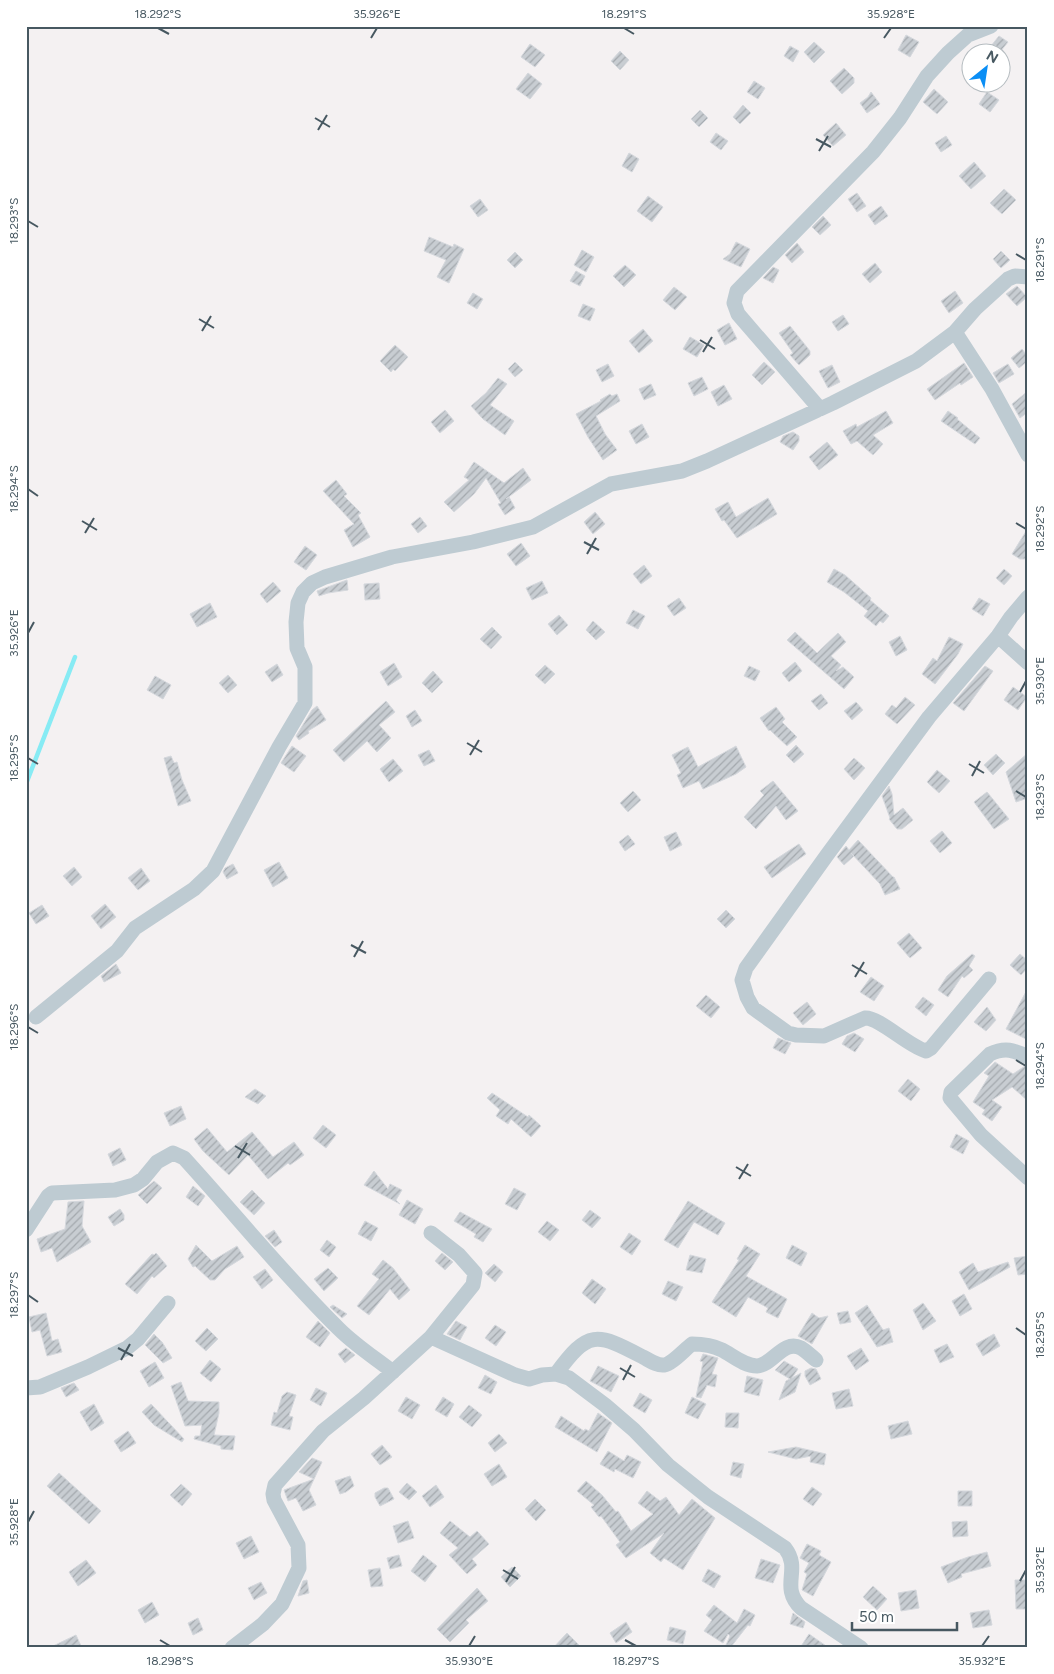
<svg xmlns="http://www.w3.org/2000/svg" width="1054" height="1674" font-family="Figtree,sans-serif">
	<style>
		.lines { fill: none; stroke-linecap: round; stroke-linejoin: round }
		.stream { stroke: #87ebf4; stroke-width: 4.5 }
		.building { fill: url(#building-hatch); stroke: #d5d8dd }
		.street { stroke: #becbd2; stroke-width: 15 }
		.ticks { fill: none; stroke: #475861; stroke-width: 2 }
		.neatline { fill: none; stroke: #475861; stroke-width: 2 }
		.ticks-label { font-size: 12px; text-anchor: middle; fill: #475861 }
	</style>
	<defs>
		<pattern id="building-hatch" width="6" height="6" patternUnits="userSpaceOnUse" patternTransform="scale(1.25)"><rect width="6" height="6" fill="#c8cdd2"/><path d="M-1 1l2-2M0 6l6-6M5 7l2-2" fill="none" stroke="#a4a9ae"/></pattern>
	</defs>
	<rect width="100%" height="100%" fill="#f4f1f2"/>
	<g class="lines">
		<path class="stream" d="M26,784L75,657"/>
	</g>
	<path class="building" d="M906,35L919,42L910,57L898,50Z
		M999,36L1008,42L1000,52L991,46Z
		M814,42L825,52L814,63L804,52Z
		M530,44L545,55L535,67L521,57Z
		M790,46L799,51L793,62L784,56Z
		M620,51L629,60L620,70L611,61Z
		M844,68L854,78V83L842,94L830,81Z
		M528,73L542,84L530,99L516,89Z
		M754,81L765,88L758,99L747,92Z
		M934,89L948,102L937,114L923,102Z
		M871,92L880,104L867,113L860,103L868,97Z
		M987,92L999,100L990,112L979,104Z
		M743,105L751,113L740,124L733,117Z
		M700,110L708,118L699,127L691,119Z
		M836,123L846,135L833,146L823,135Z
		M716,133L728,141L721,150L710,142Z
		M946,136L952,145L941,152L935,143Z
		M629,153L639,159L632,172L622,166Z
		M974,162L986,176L971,189L959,176Z
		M1004,189L1016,200L1002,214L990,203Z
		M857,193L866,206L857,212L848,199Z
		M648,196L663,207L652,222L637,211Z
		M480,199L488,210L478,217L470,206Z
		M881,206L888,216L875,225L868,215Z
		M823,216L831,225L820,235L812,227Z
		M429,237L453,247L454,244L464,249L449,283L437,277L446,260L424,251Z
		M736,242L750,249L741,267L723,259L730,254Z
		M797,243L804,252L792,263L785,255Z
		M582,250L594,257L586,272L574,265Z
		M1001,251L1010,260L1001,268L993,259Z
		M515,252L523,260L515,268L507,260Z
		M875,263L882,272L870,283L862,274Z
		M625,265L636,275L624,287L613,276Z
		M773,267L779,270L773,283L763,278Z
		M576,271L585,276L580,286L570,281Z
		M1017,286L1027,297L1017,306L1006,294Z
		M674,287L687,297L675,310L663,300Z
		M955,291L963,303L949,313L941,301Z
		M473,293L483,299L477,309L467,303Z
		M583,304L595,309L590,321L578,316Z
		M843,315L849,324L838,331L832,322Z
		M729,323L737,339L725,345L717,330Z
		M790,326L810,351V355L799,365L790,355L793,353L779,333Z
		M643,329L653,341L639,353L629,341Z
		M690,337L704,345L697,357L683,349Z
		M395,345L408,357L395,371L393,369L391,372L380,361Z
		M1022,349L1028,357V361L1019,368L1011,358Z
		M515,362L523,370L515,377L508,369Z
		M764,362L775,372L762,385L752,375Z
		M964,363L973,377L961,385L960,383L935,400L927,389Z
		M608,364L614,376L602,382L596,370Z
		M1008,364L1014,374L999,383L993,373Z
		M832,365L840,382L828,388L819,371Z
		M702,377L708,389L694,396L688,383Z
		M498,378L507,384L490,405L514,421L505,435L483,419L471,406L486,393Z
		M651,384L656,395L644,400L639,389Z
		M724,385L732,399L718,406L711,392Z
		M1028,391V412L1020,418L1012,404Z
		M610,394L612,396L617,394L620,401L596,416L605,434L617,450L603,460L588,437L576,414L601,401L600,400Z
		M445,410L454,421L440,433L431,422Z
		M886,411L893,423L873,435L883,444L873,455L857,441L851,444L843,431L856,424L857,427Z
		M948,411L958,418L957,419L980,438L975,444L941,421Z
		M642,424L649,437L636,444L629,431Z
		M793,432L799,436V441L793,450L780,442L783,436Z
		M827,442L838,455L819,470L809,457Z
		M474,462L504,483L523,468L531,480L506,499L509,497L515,508L505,515L498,504L501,503L486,478L474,494L454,512L444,502L469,480L464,477Z
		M336,480L347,494L344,496L361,513L358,515L370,537L353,547L344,530L354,524L323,491Z
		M768,498L777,514L737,538L724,520L722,521L715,509L728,502L736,517Z
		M595,512L605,524L593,534L584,522Z
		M420,517L427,526L418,533L411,524Z
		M1028,528V553L1025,559H1020L1012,554Z
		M521,543L530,556L516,566L507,554Z
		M305,546L317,555L306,570L294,562Z
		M644,565L652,576L641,584L633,574Z
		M834,569L845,575L871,598L870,600L889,616L883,623L880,621L876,626L864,616L868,611L844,592L827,582Z
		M1004,569L1012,576L1004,585L996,578Z
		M347,580L348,590L328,593L319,596L317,591Z
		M542,581L548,593L532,600L526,588Z
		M273,582L281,591L267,603L260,594Z
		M379,583L380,599L365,600L364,584Z
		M679,598L686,608L674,616L667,606Z
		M979,598L990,604L983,616L972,609Z
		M210,603L217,617L197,627L190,614Z
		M633,610L645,616L638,629L626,623Z
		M559,615L568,625L557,635L548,624Z
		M593,621L605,632L596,640L586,630Z
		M492,627L502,637L491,649L480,639Z
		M795,632L817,653L838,633L846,642L831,656L841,665L836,671L843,667L854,677L844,689L787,640Z
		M900,636L907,650L896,656L889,642Z
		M949,637L963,644L958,654L935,684L922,674L933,658L937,661Z
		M795,662L802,671L789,682L782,673Z
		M394,663L402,677L388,686L380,672Z
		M277,664L283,675L272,682L265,672Z
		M545,665L555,674L545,684L535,675Z
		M749,666L760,671L755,681L744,676Z
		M985,666L993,671L964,711L953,703Z
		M433,671L443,682L432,693L422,683Z
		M228,675L237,685L228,693L219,683Z
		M155,676L171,685L163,699L147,690Z
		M1013,687L1027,697L1018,710L1004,700Z
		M821,694L828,703L819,710L811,701Z
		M905,697L915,705L897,724L885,714L892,705L896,708Z
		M386,701L395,712L379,725L391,738L377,752L367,741L344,762L333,750Z
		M856,702L863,710L852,720L844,711Z
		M317,706L326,720L308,731L309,733L299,740L296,736L312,710Z
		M776,707L785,719L782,722L797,737L787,746L770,730L769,731L760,718Z
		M415,710L422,721L412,727L406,716Z
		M796,745L804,754L794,763L786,755Z
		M292,746L306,756L294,772L281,763Z
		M736,746L746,767L736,774L703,789L699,781L683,788L677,775L681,773L672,755L688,747L698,767Z
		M429,750L435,761L424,766L418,755Z
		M1028,753V798L1016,802L1006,772Z
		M996,754L1005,763L993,775L984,765Z
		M171,756L174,763L177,762L182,780L191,801L178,806L164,758Z
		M854,758L865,768L854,780L844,769Z
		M393,759L403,771L389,782L380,769Z
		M937,770L950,781L939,793L927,782Z
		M773,781L798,811L786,820L776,806L756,829L744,817L764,795L760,791Z
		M889,786L892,794L894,815L903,808L913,820L902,829H897L889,819L890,818L882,796Z
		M633,791L641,800L628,812L620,803Z
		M987,792L1009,819L994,829L974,802Z
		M942,831L952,843L940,853L930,841Z
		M676,832L682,845L670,851L664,837Z
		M628,835L635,844L625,851L619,842Z
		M858,840L893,877H894L900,889L885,895L880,884L851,853L854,856L844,865L837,857L846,846L849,850Z
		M799,844L806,854L772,878L764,867Z
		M279,862L288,878L273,887L264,870Z
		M233,864L238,873L227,879L223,872L225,868Z
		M74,867L82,877L72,886L63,876Z
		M141,868L150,881L138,890L128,878Z
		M105,904L116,917L101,929L91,916Z
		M42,905L49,916L36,924L29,913Z
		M726,910L735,919L726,928L717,919Z
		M909,933L922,948L910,958L897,943Z
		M972,954L975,956L969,966L973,970L964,978L962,976L948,997L938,990L947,976Z
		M1020,954L1028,961V967L1021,975L1010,965Z
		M116,964L121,973L104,982L101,976Z
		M871,977L884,986L874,1001L860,992Z
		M1028,988V1040L1006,1029Z
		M706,995L720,1007L711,1018L696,1006Z
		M923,997L934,1005L926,1016L915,1007Z
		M807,1002L816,1014L803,1025L793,1013Z
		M987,1007L996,1020L986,1031L974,1022Z
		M854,1033L864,1039L855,1052L842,1044L847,1036Z
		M778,1038L791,1043L785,1054L773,1048Z
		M995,1062L1013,1074L1025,1066H1028V1101L1012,1087L992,1100L1002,1107L992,1121L982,1114L985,1110L973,1102L989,1076L984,1073Z
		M908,1079L920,1089L911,1101L898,1091Z
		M255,1089L266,1096L258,1104L245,1097Z
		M492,1093L528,1117L529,1115L541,1126L531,1137L511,1119L508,1124L496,1116L500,1110L487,1098Z
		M181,1106L186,1119L170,1126L164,1113Z
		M323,1125L336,1135L326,1148L313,1138Z
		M207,1128L227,1152L252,1132L273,1157L294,1142L304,1155L290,1165L288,1163L268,1179L248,1155L229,1175L203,1151L194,1139Z
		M956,1134L969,1141L963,1154L950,1147Z
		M120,1148L126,1160L113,1166L108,1154Z
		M374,1171L388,1189L390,1184L402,1190L396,1200L400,1204L364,1185Z
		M154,1181L162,1188L147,1204L138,1195Z
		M193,1186L205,1196L198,1206L186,1197Z
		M514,1188L526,1194L517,1210L505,1204Z
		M252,1190L265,1203L254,1215L240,1202Z
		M407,1200L423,1209L415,1224L399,1215Z
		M84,1201L82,1226L91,1242L57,1262L52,1248L41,1252L37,1239L65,1229L68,1202Z
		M688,1201L725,1223L718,1235L694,1222L678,1248L664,1240Z
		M120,1209L124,1215V1220L114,1226L108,1217Z
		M590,1210L601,1218L592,1228L582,1220Z
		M460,1212L492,1229L483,1242L474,1237L476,1234L454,1221Z
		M365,1221L378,1228L371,1241L358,1234Z
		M547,1221L559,1230L550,1241L538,1232Z
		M274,1230L282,1242L275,1247L265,1236Z
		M629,1233L641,1241L632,1255L620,1247Z
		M327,1240L336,1247L329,1257L320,1250Z
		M196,1245L212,1261L237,1246L244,1257L225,1269L215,1280H210L195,1266L193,1267L188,1259Z
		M745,1245L760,1254L746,1276L787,1299L778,1318L766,1312L768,1308L748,1297L736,1317L712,1302L739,1260L737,1259Z
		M792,1245L807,1253L801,1266L786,1258Z
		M156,1253L167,1266L154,1278L152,1276L137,1294L125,1284L152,1254L154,1255Z
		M442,1253L453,1262L445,1270L435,1261Z
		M690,1255L706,1259L702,1273L686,1270Z
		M1028,1256V1274L1018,1275L1014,1258Z
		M383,1260L393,1268L410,1290L399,1300L390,1289L369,1315L357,1306L379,1279L372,1274Z
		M1008,1262L1010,1267L969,1290L959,1272L973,1263L978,1272Z
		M494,1264L503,1272L495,1282L485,1273Z
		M328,1268L338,1278L324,1291L314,1279Z
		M265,1269L273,1280L262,1289L253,1277Z
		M592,1279L606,1289L595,1304L582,1293Z
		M668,1281L683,1287L676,1301L662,1294Z
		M964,1294L972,1309L960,1316L952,1301Z
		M923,1303L936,1321L923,1330L913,1310Z
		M333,1305L347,1314L342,1318L330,1307Z
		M867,1305L883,1330L889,1328L893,1342L877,1347L855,1313Z
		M848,1311L851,1322L840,1324L837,1313Z
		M46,1313L52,1341L58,1339L62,1352L47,1356L40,1330L32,1332L29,1317Z
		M812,1313L819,1318L828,1316L812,1344L798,1336Z
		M318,1321L330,1333L320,1347L306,1337Z
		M456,1321L467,1327L460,1340L447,1334Z
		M495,1325L506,1332L496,1346L485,1338Z
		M207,1328L218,1339L206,1351L195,1341Z
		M154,1334L162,1342L172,1358L163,1363L145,1345Z
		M994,1334L1000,1346L983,1356L976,1344Z
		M947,1344L954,1357L940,1363L934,1350Z
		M346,1348L355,1355L345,1363L338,1354Z
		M861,1348L869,1361L856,1370L847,1356Z
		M703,1354L718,1358L712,1374L717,1375L715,1387L707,1385L701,1398L696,1397L703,1362L700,1361Z
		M210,1360L221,1369L211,1382L200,1373Z
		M784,1361L798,1369L792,1378L801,1373L795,1392L779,1400L786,1381L790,1379L775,1370Z
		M155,1362L164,1378L149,1387L140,1371Z
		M598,1366L619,1376L611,1392L590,1381Z
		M811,1368L816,1369L821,1379L810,1385L805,1376V1371Z
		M485,1375L497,1382L491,1394L478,1388Z
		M747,1376L763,1380L759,1396L744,1392Z
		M181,1382L188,1401L219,1402V1413L214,1435L235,1436L233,1450L221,1449V1446L194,1439L195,1436H200L202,1425L185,1426L171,1386Z
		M74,1383L79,1390L66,1397L61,1388Z
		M316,1388L327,1393L321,1406L310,1400Z
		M849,1389L853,1406L836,1409L832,1393Z
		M287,1392L296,1395L289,1416L293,1417L290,1430L271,1425L274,1412L277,1413L282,1396Z
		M640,1393L652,1400L645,1413L633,1406Z
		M406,1397L420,1405L412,1419L398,1411Z
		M443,1397L454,1404L447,1417L435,1410Z
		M692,1397L706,1404L698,1419L685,1413Z
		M94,1404L104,1423L91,1431L80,1412Z
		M151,1404L184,1439L182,1442L154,1425L142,1412Z
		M469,1405L482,1415L472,1427L459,1417Z
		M598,1413L612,1423L597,1452L555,1427L561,1416L584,1431L585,1429L589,1431Z
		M726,1413H739L738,1428L725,1427Z
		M908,1421L912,1434L891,1439L888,1426Z
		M128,1431L136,1443L121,1452L114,1441Z
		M499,1434L507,1443L495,1452L488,1443Z
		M382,1445L392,1457L380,1465L371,1454Z
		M796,1447L826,1454L824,1465L810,1462L811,1456L796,1459L768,1452Z
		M608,1451L624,1461L627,1455L641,1462L633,1478L615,1469L614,1472L600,1464Z
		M312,1458L322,1462L314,1479L299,1472Z
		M733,1462L744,1464L741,1478L730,1475Z
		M499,1464L507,1477L492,1486L484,1474Z
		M59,1473L101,1511L89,1524L47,1486Z
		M350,1476L354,1486L346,1492L340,1494L335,1481Z
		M314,1479L309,1490L316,1505L303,1511L296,1498L288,1501L284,1490Z
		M586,1481L602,1495L616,1512L618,1511L631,1531L653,1514L638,1503L647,1491L660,1501L666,1497L679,1515L692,1499L715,1518L683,1570L664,1558L661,1562L650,1553L664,1533L626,1558L616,1545L620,1542L601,1516L599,1517L591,1507L594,1505L577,1491Z
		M407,1483L417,1492L409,1500L399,1492Z
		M181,1484L192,1494L182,1506L170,1495Z
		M436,1485L444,1497L430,1507L422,1496Z
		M812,1487L822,1494L813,1506L803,1499Z
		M384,1488H388L394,1499L380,1506L375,1497V1493Z
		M958,1491H972V1506H958Z
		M535,1499L546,1510L536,1521L525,1509Z
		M408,1521L414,1538L398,1543L393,1526Z
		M450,1521L470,1537L477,1531L489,1544L472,1559L477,1565L467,1574L449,1555L458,1548L440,1533Z
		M967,1521L968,1536L953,1537L952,1522Z
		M251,1536L259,1552L244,1559L236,1543Z
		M807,1544L821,1551L819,1555L831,1562L813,1596L802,1590L807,1574L804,1572L809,1563L800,1558Z
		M987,1552L991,1566L961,1574L962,1577L948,1583L941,1567L968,1557Z
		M399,1555L402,1566L390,1569L387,1558Z
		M423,1555L437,1566L425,1582L411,1571Z
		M761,1559L780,1565L773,1583L755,1578Z
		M86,1560L96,1573L78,1586L69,1572Z
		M512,1567L521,1576L510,1587L501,1577Z
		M380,1568L383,1586L371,1587L368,1570Z
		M708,1569L721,1576L714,1588L702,1581Z
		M307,1580L309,1593L298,1596L303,1581Z
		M1015,1580H1028V1609H1016Z
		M261,1582L267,1593L254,1600L248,1588Z
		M873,1586L887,1599L877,1610L863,1597Z
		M477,1588L488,1601L466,1620L469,1623L450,1642L437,1629Z
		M916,1590L919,1608L901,1611L898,1593Z
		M152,1602L159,1615L145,1623L138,1610Z
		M714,1605L737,1623L744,1609L755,1615L750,1626L748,1625L730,1648L726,1645L730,1636L728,1634L723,1643L704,1631L712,1620L706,1615Z
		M989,1610L992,1625L973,1628L970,1613Z
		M793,1613L805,1622L803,1628L790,1624Z
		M198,1618L203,1630L193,1635L188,1623Z
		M626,1622L632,1632L616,1643L610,1633Z
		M670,1627L686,1631L683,1644L667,1640Z
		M567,1633L582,1648H553Z
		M809,1634L829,1648H800Z
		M76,1635L82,1648H49Z"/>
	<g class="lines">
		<path class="street" d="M955,332L992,389L1028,455
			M820,409L738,314L734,303L737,291L873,152L900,118L927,76L948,53L968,35L991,26
			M998,636L1028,663
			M989,979L931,1048L926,1051C908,1046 879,1017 865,1018L824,1036L796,1035L788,1033L753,1008L747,997L742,980L746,968L827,855L929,717L998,636L1011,617L1028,597
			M36,1017L117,951L135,928L194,889L213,871L279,747L305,703V667L297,648L296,622L298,603L303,592L312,583L325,577L392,557L473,542L533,527L611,484L682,471L707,461L833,403L916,361L955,332L975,309L1008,279L1015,276L1028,277
			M1028,1057C1014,1050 1005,1047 990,1054L951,1092L950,1098L981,1135L1028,1178
			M26,1230L48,1196L52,1193L115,1190L134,1185L143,1179L157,1162L173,1153L184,1158C236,1215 284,1275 339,1329C355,1345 375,1358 393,1372
			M431,1337L515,1375L529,1379L542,1375L556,1374L569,1378L605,1405L634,1430L668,1465L708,1497L785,1548C802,1570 779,1586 801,1608L861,1648
			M556,1374C588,1330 596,1332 643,1357C649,1360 657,1366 664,1365C672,1364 685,1349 692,1344C702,1344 712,1345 722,1350C732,1355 744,1366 757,1366C773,1365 783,1339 801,1348C806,1351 811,1356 816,1360
			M26,1388L40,1387L88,1367L127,1348L138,1339L168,1303
			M232,1648L263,1624L282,1604L299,1568L298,1545L274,1500L273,1494L275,1485L323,1431L364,1398L431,1337L473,1285L475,1273L459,1255L431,1233"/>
	</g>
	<path class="ticks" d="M158,28L169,34M624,28L634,34M371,38L377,28M884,38L891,28M315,118L330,127M318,130L327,115M816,139L831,147M819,151L828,136M28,221L38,227M1016,254L1026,260M199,319L214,328M202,331L211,316M700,340L715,349M703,352L712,337M28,489L38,496M82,521L97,530M1016,523L1026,529M85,533L94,518M584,542L599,550M587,554L596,538M28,633L34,622M1020,692L1026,681M467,743L482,752M470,755L479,740M28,758L38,764M969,764L984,773M972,776L980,761M1016,791L1026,797M351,945L366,953M354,957L363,941M852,965L867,974M855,977L864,962M28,1027L38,1033M1016,1060L1026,1066M235,1146L250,1155M238,1158L247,1143M736,1167L751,1176M739,1179L748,1164M28,1295L38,1302M1016,1328L1026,1335M118,1348L133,1356M121,1360L130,1344M620,1368L635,1377M623,1380L631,1365M28,1522L34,1511M503,1570L518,1579M1020,1581L1026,1570M506,1582L515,1567M160,1640L170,1646M625,1640L636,1646M469,1646L475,1636M982,1646L989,1636"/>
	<rect width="1054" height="1674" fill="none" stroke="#ffffff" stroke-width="55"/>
	<g transform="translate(986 68) rotate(30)"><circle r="24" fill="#ffffff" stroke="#b5bcc0"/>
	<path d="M0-4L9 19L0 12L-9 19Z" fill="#0a8ef5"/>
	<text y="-8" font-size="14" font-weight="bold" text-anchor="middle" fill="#475861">N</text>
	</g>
	<path d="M852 1622v8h105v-8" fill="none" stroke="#475861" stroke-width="2.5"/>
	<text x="859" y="1622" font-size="15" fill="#475861" stroke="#ffffff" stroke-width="4" paint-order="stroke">50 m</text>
	<rect x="28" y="28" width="998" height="1618" class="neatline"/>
	<g class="ticks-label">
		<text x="158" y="18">18.292°S</text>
		<text x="377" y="18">35.926°E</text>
		<text x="624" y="18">18.291°S</text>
		<text x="891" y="18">35.928°E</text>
		<text transform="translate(14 221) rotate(-90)" y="4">18.293°S</text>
		<text transform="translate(1040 260) rotate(-90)" y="4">18.291°S</text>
		<text transform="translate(14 489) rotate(-90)" y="4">18.294°S</text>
		<text transform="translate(1040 529) rotate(-90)" y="4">18.292°S</text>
		<text transform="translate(14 633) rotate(-90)" y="4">35.926°E</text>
		<text transform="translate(1040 681) rotate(-90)" y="4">35.930°E</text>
		<text transform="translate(14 758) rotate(-90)" y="4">18.295°S</text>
		<text transform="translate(1040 797) rotate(-90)" y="4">18.293°S</text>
		<text transform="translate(14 1027) rotate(-90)" y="4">18.296°S</text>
		<text transform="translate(1040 1066) rotate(-90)" y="4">18.294°S</text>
		<text transform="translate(14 1295) rotate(-90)" y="4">18.297°S</text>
		<text transform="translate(1040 1335) rotate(-90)" y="4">18.295°S</text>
		<text transform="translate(14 1522) rotate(-90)" y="4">35.928°E</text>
		<text transform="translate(1040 1570) rotate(-90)" y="4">35.932°E</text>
		<text x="170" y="1665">18.298°S</text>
		<text x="469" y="1665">35.930°E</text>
		<text x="636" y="1665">18.297°S</text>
		<text x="982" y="1665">35.932°E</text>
	</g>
</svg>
